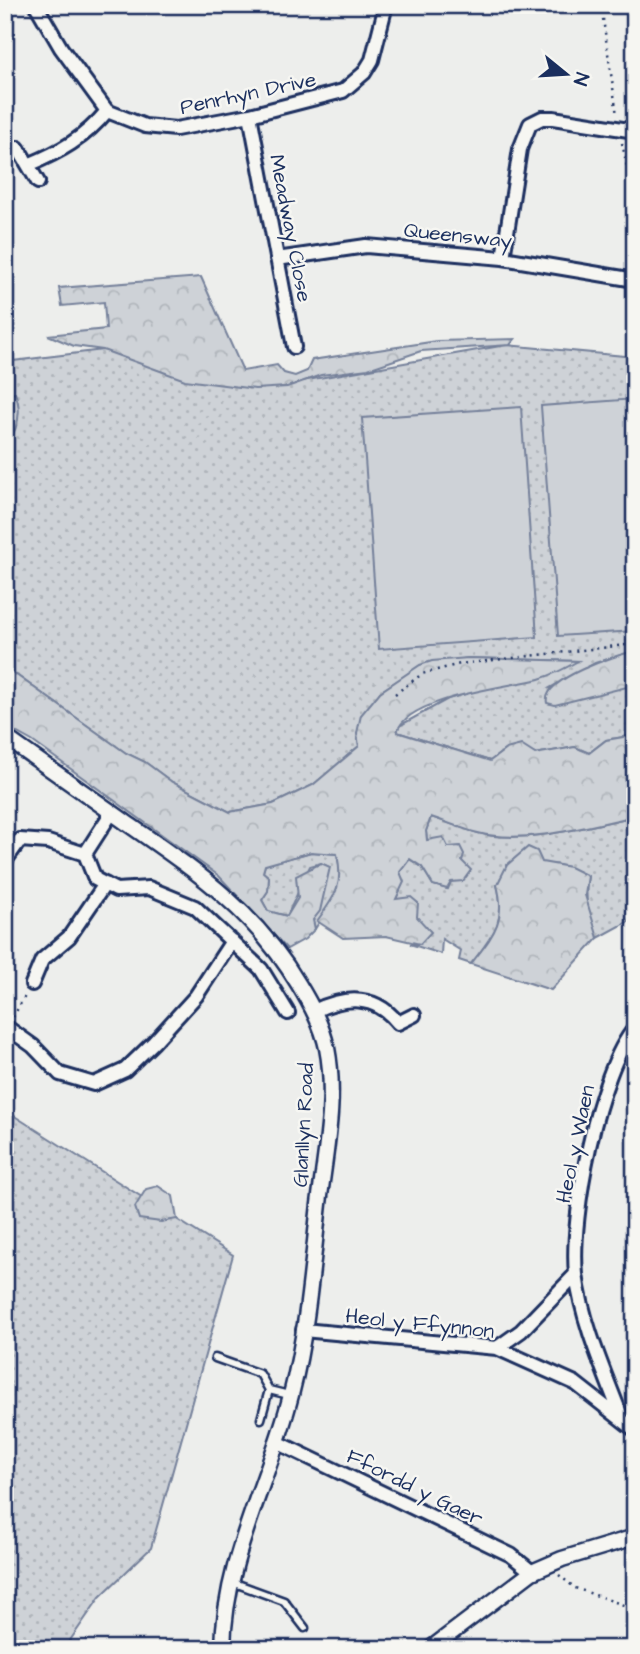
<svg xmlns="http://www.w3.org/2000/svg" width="640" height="1654" font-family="'Architects Daughter',sans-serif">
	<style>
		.grass { fill: url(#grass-dots); stroke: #74809a; stroke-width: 2 }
		.forest { fill: url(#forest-crowns); stroke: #74809a; stroke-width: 2 }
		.pitch { fill: #ced2d7; stroke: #74809a; stroke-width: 2 }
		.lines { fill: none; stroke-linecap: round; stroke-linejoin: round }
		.service-casing { stroke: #1b2f5e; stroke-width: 11 }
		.minor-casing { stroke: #1b2f5e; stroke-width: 18 }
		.tertiary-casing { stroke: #1b2f5e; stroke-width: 19 }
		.path { stroke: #1b2f5e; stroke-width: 2.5; stroke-dasharray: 2 5; stroke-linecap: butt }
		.service { stroke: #f6f6f2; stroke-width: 6 }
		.minor { stroke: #f6f6f2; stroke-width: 12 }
		.tertiary { stroke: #f6f6f2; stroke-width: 14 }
		.labels { text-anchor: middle; stroke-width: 5; stroke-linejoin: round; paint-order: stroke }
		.street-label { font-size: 21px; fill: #1b2f5e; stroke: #f6f6f2 }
	</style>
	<defs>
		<pattern id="grass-dots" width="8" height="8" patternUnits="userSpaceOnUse" patternTransform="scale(1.75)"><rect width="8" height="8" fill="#ced2d7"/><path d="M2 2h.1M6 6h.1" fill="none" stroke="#b0b5bb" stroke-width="1.8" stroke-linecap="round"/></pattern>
		<pattern id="forest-crowns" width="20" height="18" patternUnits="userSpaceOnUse" patternTransform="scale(1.75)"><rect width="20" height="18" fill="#ced2d7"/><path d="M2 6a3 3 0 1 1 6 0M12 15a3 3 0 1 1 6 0" fill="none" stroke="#b0b5bb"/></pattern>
	</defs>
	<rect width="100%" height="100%" fill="#edeeec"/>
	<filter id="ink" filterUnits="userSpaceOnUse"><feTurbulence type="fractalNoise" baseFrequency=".0143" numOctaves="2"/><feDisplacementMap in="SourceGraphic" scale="14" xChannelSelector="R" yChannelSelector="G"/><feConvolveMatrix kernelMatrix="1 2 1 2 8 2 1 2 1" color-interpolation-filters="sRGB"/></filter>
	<g filter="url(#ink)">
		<path class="grass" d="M506,345L635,357V651L595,663L550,688L603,690L635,685V735L606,740L589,753L575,747L535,754L506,749L490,761L397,732L399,726L448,699L577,661L468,658L420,666L380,692L357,733L359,746L313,785L273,804L230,812L172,782L145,762L126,753L5,667V362L103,350L302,381Z
			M635,816V918L598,938C588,916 584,899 588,876C545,854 537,865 497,885C507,922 493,936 471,964L459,960L461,951L442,939L441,954L410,944H420L396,899L403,882L400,872L409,859L422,867L433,885L448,889L451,881L448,847L427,841L426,831L431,817C447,822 462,829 478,833C525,845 589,826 635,816Z
			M311,852L337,854L341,875L336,895L315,929L313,920L329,867L321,863L310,866L287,916L268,911L262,900L268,891L269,877L263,872L265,865Z
			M5,1110L233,1255L151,1548L100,1597L64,1649H5Z"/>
		<path class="forest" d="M201,277L243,371L277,365L284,373L295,376L307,371L312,360L437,341L515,339L510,345L421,351L368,369L321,375L287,387L255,389L185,380L103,350L74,346L48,335L106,329L104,302L62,306L59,288Z
			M15,393C23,412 17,431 5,447V394Z
			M635,651V685L555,705L547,703C541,679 616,655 635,651Z
			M468,658L578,661C566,668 553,675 539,679C509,687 407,697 397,732L490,761L506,749L521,745L535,754L575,747L589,753L606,740L635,735V816C589,826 525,845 478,833C462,829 447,822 431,817L426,831L427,840L443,837L448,847L460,846L464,854L462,861L471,870L463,881L451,882L447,889L433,885L422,867L410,859L400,872L404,882L396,899L411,897L418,903L417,917L431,932L420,944L386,936L343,938L317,921C335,896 344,886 337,854L311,852L265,865L263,872L269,877L268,891L262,900L268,911L287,916L298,898L296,876L321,863L330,867L320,911L313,920L315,929L305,939L287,949L219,876L32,741L5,726V667L126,753L145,762L172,782L230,812L273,804L313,785L359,746L357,733L361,715L380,692L420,665L432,661Z
			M528,847L537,851L542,862L570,867L588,876L585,895L598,938L551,990L471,964C492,936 507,922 497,885L507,865Z
			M158,1186L173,1196L177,1219L161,1222L139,1219L135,1207L146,1189Z"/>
		<path class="pitch" d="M635,399V631L558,636L541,406Z
			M521,407L537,637L379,649L362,418Z"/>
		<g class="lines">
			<defs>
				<path id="service" d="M215,1358L260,1374L269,1390L289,1395
					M261,1419L269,1390
					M232,1582L284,1601L305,1628"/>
				<path id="minor" d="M36,5L61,48L107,111L145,126L176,129L250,115L343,91L364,73L372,60L386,5
					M250,115L294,347
					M18,148L38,182
					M28,165C60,152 85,138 107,111
					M503,258L520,149L530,124L542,118H553L635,131
					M277,259L366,246L503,258L635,280
					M112,812L85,854L95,879L116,890L149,888L195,907L261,969L288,1013
					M5,861L20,840L48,842L85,854
					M32,984L42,960L69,937L105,884
					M314,1011C345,996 375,994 398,1023L414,1015
					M5,1026L33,1046L60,1074L94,1084L125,1070L154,1042L196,996L232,941
					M303,1330L497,1348L575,1383L635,1430
					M497,1348L521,1331L576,1274
					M621,1416C604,1371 582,1322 576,1274C570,1217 598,1071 635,1028
					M277,1442L511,1555L532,1572"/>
				<path id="tertiary" d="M5,737C45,765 84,793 124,821C194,870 254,909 299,985C311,1005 322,1025 327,1048C337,1098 325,1154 319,1204C312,1267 307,1333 291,1395C269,1482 224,1558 223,1649
					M430,1649L532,1572L562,1559L635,1537"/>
			</defs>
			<use href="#service" class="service-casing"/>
			<use href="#minor" class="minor-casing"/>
			<use href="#tertiary" class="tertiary-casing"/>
			<path class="path" d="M601,5L617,115
				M622,143L635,204
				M395,694L422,674L460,664L635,644
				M13,1017L25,996
				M559,1575L575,1588L635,1609"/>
			<use href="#service" class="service"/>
			<use href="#minor" class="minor"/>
			<use href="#tertiary" class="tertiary"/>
		</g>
	</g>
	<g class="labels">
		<g class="street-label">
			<text transform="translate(248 93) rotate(-12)" y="7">Penrhyn Drive</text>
			<text transform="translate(291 228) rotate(79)" y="7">Meadway Close</text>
			<text transform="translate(458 235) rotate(6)" y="7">Queensway</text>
			<text transform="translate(303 1125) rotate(-87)" y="7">Glanllyn Road</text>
			<text transform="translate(575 1144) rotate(-78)" y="7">Heol y Waen</text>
			<text transform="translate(420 1323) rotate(6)" y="7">Heol y Ffynnon</text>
			<text transform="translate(415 1487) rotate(26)" y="7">Ffordd y Gaer</text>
		</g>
	</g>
	<rect width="640" height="1654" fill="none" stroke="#f6f6f2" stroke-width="28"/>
	<rect x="14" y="14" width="612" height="1626" fill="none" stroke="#1b2f5e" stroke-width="2.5" filter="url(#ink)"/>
	<g transform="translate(566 74) rotate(108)" stroke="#f6f6f2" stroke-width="5" paint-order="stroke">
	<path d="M0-5L12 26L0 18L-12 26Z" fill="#1b2f5e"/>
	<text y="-10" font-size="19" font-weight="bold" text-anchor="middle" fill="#1b2f5e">N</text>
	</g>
</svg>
